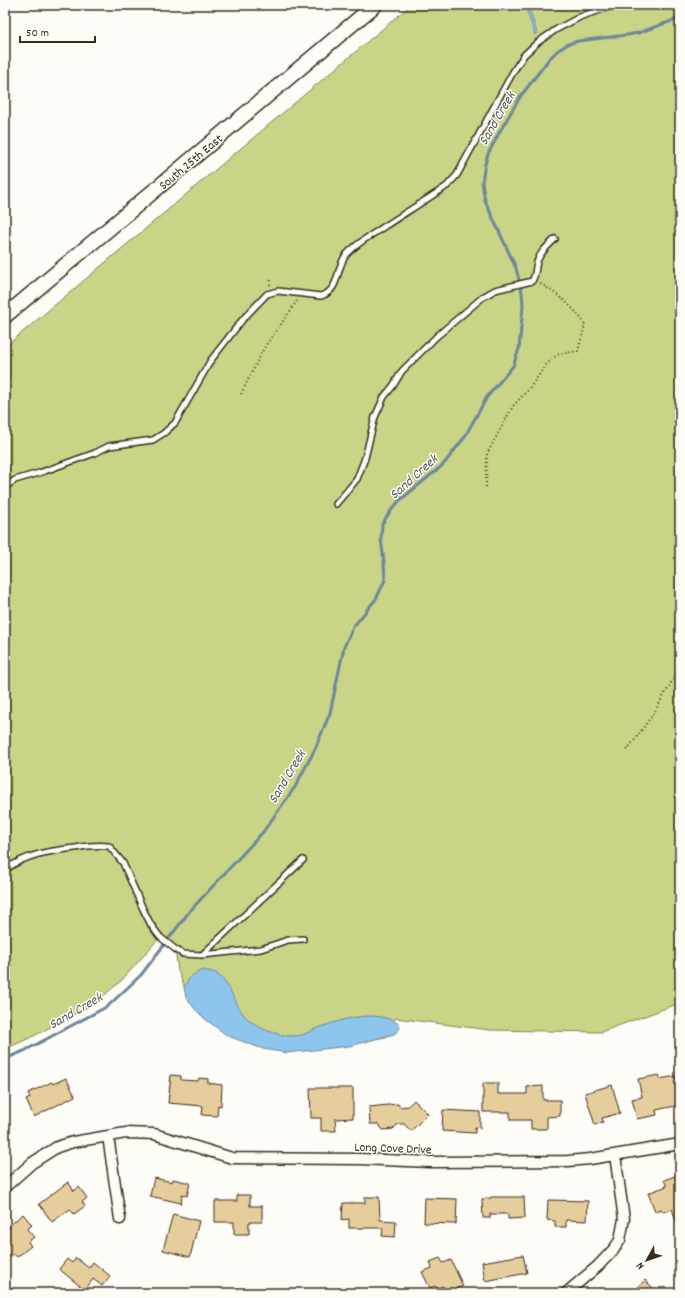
<svg xmlns="http://www.w3.org/2000/svg" width="685" height="1298" font-family="Dekko,sans-serif">
	<style>
		.green { fill: #c9d487; stroke: #827f52 }
		.water { fill: #8ec5ed; stroke: #6d879a }
		.lines { fill: none; stroke-linecap: round; stroke-linejoin: round }
		.stream { stroke: #6d879a; stroke-width: 3 }
		.building { fill: #e6ce9c; stroke: #3b2a1e }
		.service-casing { stroke: #3b2a1e; stroke-width: 8 }
		.minor-casing { stroke: #3b2a1e; stroke-width: 13 }
		.secondary-casing { stroke: #3b2a1e; stroke-width: 17 }
		.path { stroke: #3b2a1e; stroke-width: 2; stroke-dasharray: 1 3; stroke-linecap: butt }
		.service { stroke: #fdfcf7; stroke-width: 5 }
		.minor { stroke: #fdfcf7; stroke-width: 10 }
		.secondary { stroke: #fdfcf7; stroke-width: 14 }
		.labels { text-anchor: middle; stroke-width: 3; stroke-linejoin: round; paint-order: stroke }
		.street-label { font-size: 13px; fill: #3b2a1e; stroke: #fdfcf7 }
		.water-label { font-size: 14px; font-style: italic; fill: #54585c; stroke: #fdfcf7 }
	</style>
	<rect width="100%" height="100%" fill="#fdfcf7"/>
	<filter id="ink" filterUnits="userSpaceOnUse"><feTurbulence type="fractalNoise" baseFrequency=".025" numOctaves="2"/><feDisplacementMap in="SourceGraphic" scale="8" xChannelSelector="R" yChannelSelector="G"/><feConvolveMatrix kernelMatrix="1 2 1 2 8 2 1 2 1" color-interpolation-filters="sRGB"/></filter>
	<g filter="url(#ink)">
		<path class="green" d="M411,5H680V1003L601,1032L490,1030L395,1018L386,1037L300,1050L189,999L178,971L175,949L160,937L122,980L95,1003L32,1037L5,1049V347Z"/>
		<path class="water" d="M528,5H531L530,11L537,33L535,35L526,8Z
			M204,970C206,971 210,971 213,972C227,977 234,1002 243,1014C254,1028 277,1036 295,1036C301,1036 309,1032 315,1029C339,1021 364,1011 389,1019C394,1021 399,1022 400,1028L398,1031L394,1034L350,1046L287,1053L263,1049L228,1036L205,1019L194,1008L186,997L184,988C188,978 193,973 204,970Z"/>
		<g class="lines">
			<path class="stream" d="M5,1059L24,1051L108,1006L141,975L189,912L263,832L295,787L315,749L330,713L344,647L353,627L376,599L385,580L384,562L381,539L382,524L390,512L399,501L443,465L464,438L487,397L513,366L519,349L523,306L522,292L516,268L485,201L482,182L485,164L488,154L500,131L520,97L549,59L557,51L568,44L578,41L627,35L638,33L680,18"/>
		</g>
		<path class="building" d="M171,1075L181,1076V1080L198,1081L199,1078L208,1079V1083L222,1085L221,1106L218,1105L217,1116L202,1115L203,1106L168,1103Z
			M659,1075L660,1079L676,1076L677,1082H680V1105L656,1110L657,1115L637,1119L632,1099L642,1097L638,1079Z
			M66,1078L75,1096L34,1117L26,1100L30,1098L28,1093L52,1082L53,1084Z
			M483,1083H498V1094H527V1087L543,1086V1100H560V1116L547,1117V1129H531V1120H510V1112H483Z
			M612,1085L620,1113L602,1118L603,1122L595,1125L585,1093Z
			M310,1088H353V1118L335,1119L336,1131H321V1118H311Z
			M414,1100L428,1114L411,1131L404,1124H398L393,1129L383,1130L378,1124H370L369,1107L398,1104L400,1107L408,1106Z
			M443,1110L480,1112V1128L475,1127V1133L442,1131Z
			M678,1175L680,1181L679,1229L672,1209L663,1212L661,1209L655,1211L648,1193L667,1186L664,1180Z
			M154,1178L172,1182L173,1179L190,1183L187,1196L182,1194L181,1203L150,1196Z
			M68,1182L74,1191L79,1187L87,1198L82,1202L85,1206L74,1214L70,1209L52,1222L39,1204Z
			M237,1195H250V1206H262V1222H249V1234H234V1222H215V1201H237Z
			M365,1197H379L380,1220L396,1221L395,1237L382,1236L383,1228H349V1219L342,1220L343,1203H365Z
			M491,1197H524L525,1218L508,1219V1214H490V1218H483L482,1199L491,1198Z
			M425,1198L457,1199L456,1224L424,1223Z
			M548,1200L588,1201L587,1221L566,1220V1227H555V1221L547,1220Z
			M23,1214L32,1225L27,1229L34,1237L28,1242L31,1246L17,1257L14,1254L10,1257L5,1251V1232L10,1228L9,1226Z
			M173,1214L199,1221L190,1257L163,1250Z
			M523,1255L527,1273L485,1281L482,1262Z
			M76,1258L89,1268L93,1262L110,1276L102,1286L93,1279L85,1290L59,1269L67,1259L72,1263Z
			M440,1258L443,1263L451,1260L463,1286L447,1293L443,1286L437,1288L435,1286L430,1288L422,1272L432,1268L430,1262Z
			M645,1280L658,1293H633Z"/>
		<g class="lines">
			<defs>
				<path id="service" d="M5,487L15,480L39,473L95,453L109,446L153,440L164,433L175,423L211,360L243,319L267,294L278,291L321,296C341,290 335,267 347,254C358,242 372,235 385,226C405,213 426,200 447,186L457,175L513,72L524,55L538,42L557,29L582,16L616,5
					M336,504L357,479L365,458L375,417L384,397L393,386L402,371L437,336L483,297L495,290L532,281C536,275 535,269 537,262C540,252 548,246 555,239
					M5,870C26,854 50,851 75,848C86,846 98,845 109,846L123,863L143,909L151,925L160,937L175,949L183,954L202,955L261,949L288,940L303,939
					M202,955L303,860"/>
				<path id="minor" d="M108,1136L120,1219
					M5,1187L32,1163L57,1147L73,1142L126,1133L154,1134L232,1158L360,1159L431,1162L568,1161L590,1159L680,1144
					M566,1293L598,1266L614,1249L620,1240L624,1219L615,1155"/>
				<path id="secondary" d="M5,316L375,5"/>
			</defs>
			<use href="#service" class="service-casing"/>
			<use href="#minor" class="minor-casing"/>
			<use href="#secondary" class="secondary-casing"/>
			<path class="path" d="M270,285L271,280
				M241,394L264,348L297,301
				M486,487L487,454L513,406L529,389L546,365L553,358L559,354L578,351L585,325C573,305 557,294 538,282
				M627,750L654,713L680,667"/>
			<use href="#service" class="service"/>
			<use href="#minor" class="minor"/>
			<use href="#secondary" class="secondary"/>
		</g>
	</g>
	<g class="labels">
		<g class="street-label">
			<text transform="translate(190 161) rotate(-40)" y="5">South 25th East</text>
			<text transform="translate(393 1147) rotate(2)" y="5">Long Cove Drive</text>
		</g>
		<g class="water-label">
			<text transform="translate(496 118) rotate(-60)" y="5">Sand Creek</text>
			<text transform="translate(413 476) rotate(-42)" y="5">Sand Creek</text>
			<text transform="translate(286 776) rotate(-59)" y="5">Sand Creek</text>
			<text transform="translate(75 1010) rotate(-30)" y="5">Sand Creek</text>
		</g>
	</g>
	<rect width="685" height="1298" fill="none" stroke="#fdfcf7" stroke-width="20"/>
	<rect x="10" y="10" width="665" height="1278" fill="none" stroke="#3b2a1e" stroke-width="1.5" filter="url(#ink)"/>
	<g transform="translate(647 1260) rotate(230)" stroke="#fdfcf7" stroke-width="3" paint-order="stroke">
	<path d="M0-3L7 15L0 10L-7 15Z" fill="#3b2a1e"/>
	<text y="-6" font-size="11" font-weight="bold" text-anchor="middle" fill="#3b2a1e">N</text>
	</g>
	<path d="M20 36v6h75v-6" fill="none" stroke="#3b2a1e" stroke-width="2"/>
	<text x="26" y="36" font-size="12" fill="#3b2a1e" stroke="#fdfcf7" stroke-width="3" paint-order="stroke">50 m</text>
</svg>
